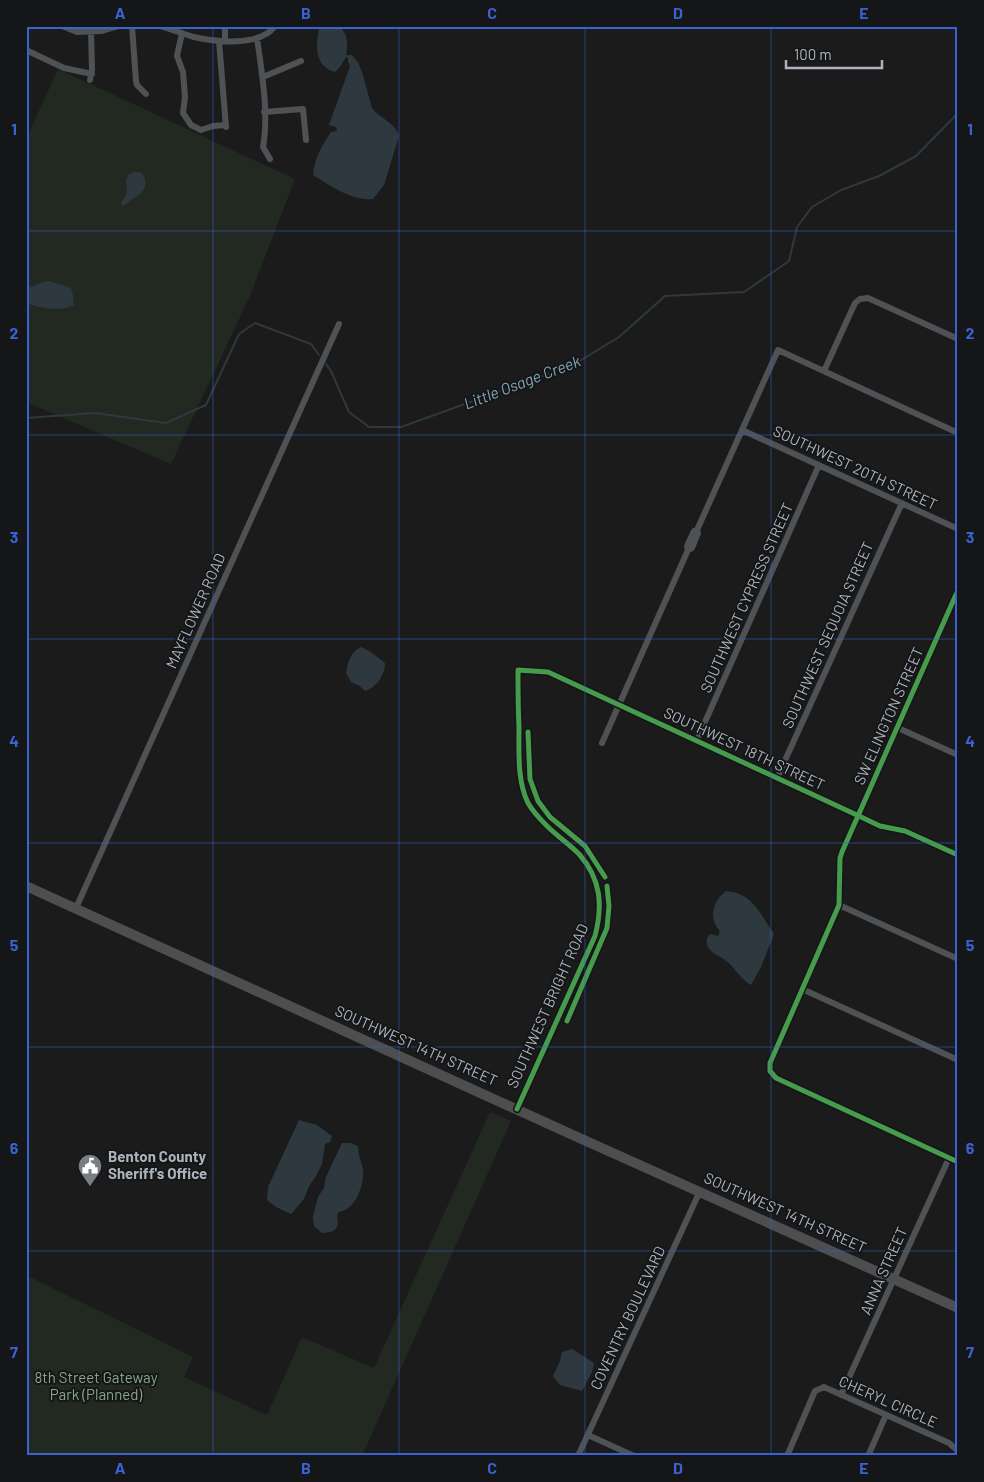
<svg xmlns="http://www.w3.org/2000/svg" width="984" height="1482" font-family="Barlow,sans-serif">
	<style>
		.green { fill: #212921 }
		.water { fill: #2e393f }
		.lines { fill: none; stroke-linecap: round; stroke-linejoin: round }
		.stream { stroke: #2e393f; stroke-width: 2 }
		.street { stroke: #4f5255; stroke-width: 6 }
		.primary { stroke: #4d4e50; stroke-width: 10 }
		.cycleway-casing { stroke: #151618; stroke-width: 8 }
		.cycleway { stroke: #469c4c; stroke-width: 5 }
		.grid { fill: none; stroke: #3a62d2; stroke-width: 1; stroke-opacity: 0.55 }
		.labels { text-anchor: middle; stroke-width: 4; stroke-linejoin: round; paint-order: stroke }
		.street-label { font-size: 15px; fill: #adb4bc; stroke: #151618 }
		.poi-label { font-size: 15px; font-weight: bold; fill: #adb4bc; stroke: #151618; text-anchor: start }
		.park-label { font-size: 15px; fill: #87a784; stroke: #151618 }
		.water-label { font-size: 16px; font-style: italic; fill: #84a6b7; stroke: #151618 }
		.neatline { fill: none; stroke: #3a62d2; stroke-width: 2 }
		.grid-label { font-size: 16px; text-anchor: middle; font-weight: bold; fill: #3a62d2 }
	</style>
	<rect width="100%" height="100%" fill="#1b1b1c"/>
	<path class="green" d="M58,69L295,179L250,296L171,464L26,402V139Z
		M490,1112L511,1121L362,1456H26V1275L193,1357L184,1377L267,1415L302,1337L374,1368Z"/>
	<path class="water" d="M320,26H339C348,34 348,44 346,55H352L358,62L362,72L372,108C379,118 396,123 399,136L384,185L373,199C352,201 331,186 313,175C314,160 322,145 331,132L337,131L336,127L329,125L350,66L348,62V58L346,57L340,67L335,72C314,67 315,43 320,26Z
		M135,172L142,173C150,185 143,193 133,199C129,202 127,204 122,206L121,203L127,194L126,180L129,174Z
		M50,281L71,288L73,296L74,305C59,312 41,308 26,303V289L43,282Z
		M361,647L371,652L385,663C385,675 376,688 365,691L360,686L351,682L346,673C348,661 350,653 361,647Z
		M726,891C753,893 760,914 774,934L761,967L751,985C740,979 735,967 725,960C719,955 710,953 707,945C706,940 707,937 710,934L718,936L720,931C708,919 713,900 726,891Z
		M299,1120L317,1125L332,1136L330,1142L325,1144L322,1164L316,1176L309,1186L304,1199L291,1214L276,1207L267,1200L268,1187Z
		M342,1143H350L358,1146C358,1156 362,1162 363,1170C364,1185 356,1210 339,1212L337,1215C340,1229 335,1233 322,1233L314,1226L313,1217L318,1197L324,1188L326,1177Z
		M572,1349L594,1363L592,1372L582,1391L560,1385L553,1376L560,1361L562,1352Z"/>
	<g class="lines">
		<path class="stream" d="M326,364L331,371L349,412L369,427H401L573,365L619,337L665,296L744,292L789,261L797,227L812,207L841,190L879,176L916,156L958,113
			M26,418L95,413L166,423L206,405L239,334L255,323L311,344L319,355"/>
		<path class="street" d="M62,26L77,32L101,31L118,26
			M132,26L136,81L137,85L146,94
			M160,26C172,29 183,34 194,37C216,42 260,47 275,26
			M182,33L177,56L183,72L185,97L183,113L191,125L201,130L213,126L226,125
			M257,38C262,74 269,113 263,147L270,159
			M219,41L226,127
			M225,41V26
			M26,50L64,68L92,74
			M263,77L301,61
			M90,80L92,70L91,31
			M264,112L303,109L306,140
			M824,371L855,303L860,299L868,298L958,339
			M742,430L958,529
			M688,550L687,546L694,531L697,530
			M958,590L842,852L840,858L839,905L770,1063V1071L776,1078L958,1162
			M898,728L958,755
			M697,740L819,465
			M602,743L688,550L692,548L698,533L697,530L778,350L958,433
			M777,778L902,503
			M839,905L958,959
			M76,908L339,324
			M802,989L958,1060
			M517,1109L595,936C603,905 601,879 579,854C569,844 557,836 547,826C540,819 533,812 528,803C517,780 519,752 519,727C518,708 518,689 518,670L548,672L859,816L880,826L905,831L958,855
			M841,1395L949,1158
			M588,1435L634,1456
			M578,1456L700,1191
			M787,1456L815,1391L824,1387L949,1443L958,1451
			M868,1456L886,1415"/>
		<path class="primary" d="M26,886L575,1136L958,1308"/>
		<defs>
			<path id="cycleway" d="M958,590L842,852L840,858L839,905L770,1063V1071L776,1078L958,1162
				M528,732L530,779L538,801L550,817L585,846L605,877
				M567,1021L607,928L609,906L607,886
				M517,1109L595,936C603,905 601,879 579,854C569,844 557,836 547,826C540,819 533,812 528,803C517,780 519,752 519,727C518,708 518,689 518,670L548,672L859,816L880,826L905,831L958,855"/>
		</defs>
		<use href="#cycleway" class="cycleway-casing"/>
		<use href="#cycleway" class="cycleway"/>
	</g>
	<path class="grid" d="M213,26V1456M399,26V1456M585,26V1456M771,26V1456M26,231H958M26,435H958M26,639H958M26,843H958M26,1047H958M26,1251H958"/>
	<defs>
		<symbol id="civic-pin" viewBox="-11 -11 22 30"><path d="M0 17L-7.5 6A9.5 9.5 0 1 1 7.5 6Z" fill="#7a7e84" stroke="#151618"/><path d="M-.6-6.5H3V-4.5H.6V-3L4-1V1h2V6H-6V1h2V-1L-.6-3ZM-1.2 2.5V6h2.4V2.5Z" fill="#fff"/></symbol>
	</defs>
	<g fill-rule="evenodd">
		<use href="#civic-pin" x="76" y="1152" width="28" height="38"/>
	</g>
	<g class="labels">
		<g class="street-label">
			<text transform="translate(855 468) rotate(25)" y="5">SOUTHWEST 20TH STREET</text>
			<text transform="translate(747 598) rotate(-66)" y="5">SOUTHWEST CYPRESS STREET</text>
			<text transform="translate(196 611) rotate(-66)" y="5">MAYFLOWER ROAD</text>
			<text transform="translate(828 635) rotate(-66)" y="5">SOUTHWEST SEQUOIA STREET</text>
			<text transform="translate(889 716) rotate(-66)" y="5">SW ELINGTON STREET</text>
			<text transform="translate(744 749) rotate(25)" y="5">SOUTHWEST 18TH STREET</text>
			<text transform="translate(548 1006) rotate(-66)" y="5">SOUTHWEST BRIGHT ROAD</text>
			<text transform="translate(416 1046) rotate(24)" y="5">SOUTHWEST 14TH STREET</text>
			<text transform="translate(785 1213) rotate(24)" y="5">SOUTHWEST 14TH STREET</text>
			<text transform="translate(884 1271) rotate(-66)" y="5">ANNA STREET</text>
			<text transform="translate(628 1318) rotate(-65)" y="5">COVENTRY BOULEVARD</text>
			<text transform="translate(888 1402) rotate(24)" y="5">CHERYL CIRCLE</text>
		</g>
		<g class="poi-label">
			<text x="108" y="1162">Benton County<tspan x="108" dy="17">Sheriff's Office</tspan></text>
		</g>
		<g class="park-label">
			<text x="96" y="1383">8th Street Gateway<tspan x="96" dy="17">Park (Planned)</tspan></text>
		</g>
		<g class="water-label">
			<text transform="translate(522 382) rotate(-21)" y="6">Little Osage Creek</text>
		</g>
	</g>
	<rect width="984" height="1482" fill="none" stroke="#151618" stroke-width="55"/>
	<path d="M786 60v8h96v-8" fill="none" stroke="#adb4bc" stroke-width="2.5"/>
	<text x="794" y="60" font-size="15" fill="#adb4bc" stroke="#151618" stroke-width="4" paint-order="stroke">100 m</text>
	<rect x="28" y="28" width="928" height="1426" class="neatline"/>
	<g class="grid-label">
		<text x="120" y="19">A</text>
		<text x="306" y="19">B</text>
		<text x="492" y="19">C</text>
		<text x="678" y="19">D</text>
		<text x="864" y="19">E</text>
		<text x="14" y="135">1</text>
		<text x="970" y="135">1</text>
		<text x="14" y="339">2</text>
		<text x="970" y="339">2</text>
		<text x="14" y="543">3</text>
		<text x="970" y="543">3</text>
		<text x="14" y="747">4</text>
		<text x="970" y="747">4</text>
		<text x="14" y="951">5</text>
		<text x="970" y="951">5</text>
		<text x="14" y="1154">6</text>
		<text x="970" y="1154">6</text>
		<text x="14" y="1358">7</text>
		<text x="970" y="1358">7</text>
		<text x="120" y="1474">A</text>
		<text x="306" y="1474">B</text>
		<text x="492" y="1474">C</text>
		<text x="678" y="1474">D</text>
		<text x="864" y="1474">E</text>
	</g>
</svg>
